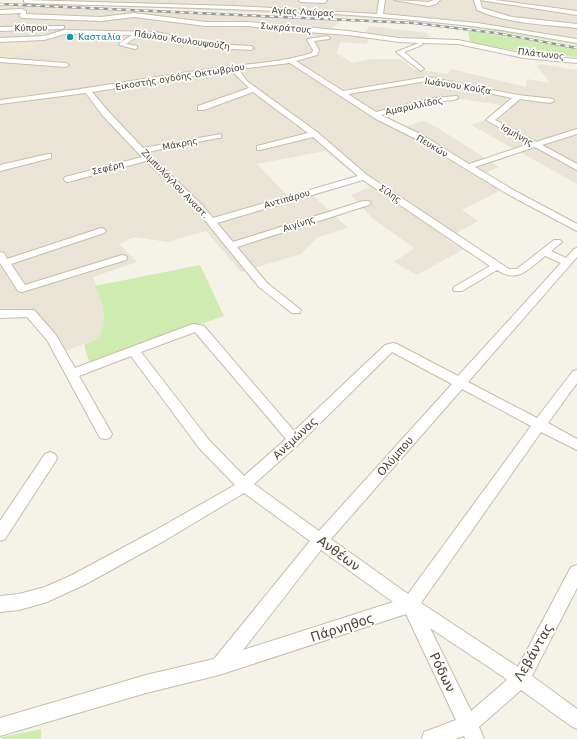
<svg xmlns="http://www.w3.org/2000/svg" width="577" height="739" font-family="'DejaVu Sans',sans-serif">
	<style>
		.residential { fill: #eae4d6 }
		.education { fill: #efe8d1 }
		.green { fill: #ceecaf }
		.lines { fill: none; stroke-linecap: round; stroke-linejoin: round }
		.minor-casing { stroke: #c4bdad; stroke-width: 2 }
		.minor { fill: #fff; fill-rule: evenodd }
		.rail-casing { stroke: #989898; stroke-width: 2.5 }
		.rail { stroke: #fff; stroke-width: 1.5; stroke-dasharray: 4.5; stroke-linecap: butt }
		.culture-dot { fill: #0f9aa8; stroke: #fff; stroke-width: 1.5 }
		.labels { text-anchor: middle; stroke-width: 3.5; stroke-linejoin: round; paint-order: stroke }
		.far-street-label { font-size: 9px; fill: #494336; stroke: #fff }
		.far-culture-label { font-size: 9px; fill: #0d838f; stroke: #fff; text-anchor: start }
		.street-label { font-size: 11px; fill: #494336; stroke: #fff }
		.near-street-label { font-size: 13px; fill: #494336; stroke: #fff }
	</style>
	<rect width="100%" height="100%" fill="#f5f2e8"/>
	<path class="residential" d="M32,0H577V43L521,32L408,20L35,2Z
		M0,4L124,9L341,21L329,30L365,34L369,26L427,33L432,43H418L368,38L367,44L341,42L336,53L353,63L371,59H400L414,69L448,74L451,69L526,87L527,79L550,83L537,66L541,64L577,70V184L471,125L485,120L501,105L462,99L435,102L380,115L404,127L423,121L438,128L499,167L485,173L507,187L462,210L478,221L446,239L464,249L417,275L394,262L414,248L372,218L351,195L370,187L325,151L257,164L288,196L308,191L348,228L318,237L301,254L241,272L206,231L168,242L134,237L119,244L137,262L93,277L105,308L104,327L99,338L64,352L36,314L0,313Z"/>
	<path class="education" d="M34,39L46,41L8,60L0,59V41Z"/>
	<path class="green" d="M483,28L521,32L577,43V45L484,29Z
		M468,30L577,49V57L527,52L470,43Z
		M200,265L224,316L89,362L84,345L99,338C108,316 104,307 95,286Z
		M41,729V739H0L3,737Z"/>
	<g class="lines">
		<defs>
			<path id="minor" d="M24,0L234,6L377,14L379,0H385L383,14L477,23L577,39V43C538,36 500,29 461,25C317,8 171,8 26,3L24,2Z
				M298,0H326L327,1L324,3L301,2Z
				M394,0L429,2L434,0H440L436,4L429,6Z
				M474,0H480L482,8L512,17L577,24V28C544,24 508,24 477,10Z
				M480,0H495L577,11V15Z
				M22,9L26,11V14L101,17L134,13L206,22H248L348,31L399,38L458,40L524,54L577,59V63L524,58L458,44L422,43V45L404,52L423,68L424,69L421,71L396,52L419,43L399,42L348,35L279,30L248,26H206L134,17L101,21L22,18L19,16L21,13L0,14V10Z
				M64,26V28L62,29L0,31V27Z
				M64,30L156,32L215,44L251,46L254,48L251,50L215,48L156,36L139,35L126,44L137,46V48L135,49L119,45L120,43L132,35L65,34L44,40L0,42V38L44,36Z
				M327,36L330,38L329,39L314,41L319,50L317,55L296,61L343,91L427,77L518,95L553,99L554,101L550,103L520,99L495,120L536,142L577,129V134L542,145L577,164V170L535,147L475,167L517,192L577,224V231L511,196L418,140L376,119L290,63L238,69L248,82L317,132L367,175L509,269H517L554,240H560L562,242L551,251L566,258L574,249L577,248V257L468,382L537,418L573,371L577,370V383L548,423L577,439V450L541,432L421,603L518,667L571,567L577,565V588L532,676L577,709V729L571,726L521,690L479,727L484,739H465L464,736L455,739H422L424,732L456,720L406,614L219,675L146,693L0,736V718L146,675L214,659L310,541L244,493L164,541L84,585L47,602L19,610L0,612V596L19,594L45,587L72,575L154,531L235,485L199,448L131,356L79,376L112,434L110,438L105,439L100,438L47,340L27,317L0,318V310H34L56,335L75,368L190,325L194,324L204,326L294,431L385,345L393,343L397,344L458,376L561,263L545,256C530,268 518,284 497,270L462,291H454L453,289L454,287L490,266L363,180L217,223L233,242L363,201H369L371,203L369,205L237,247L267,283L301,310L300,313H292L259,287L195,208L146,161L68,182L65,181L64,179L65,177L142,157L103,116L86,93L0,104V100C68,92 134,80 202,70C239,64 277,64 312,53L313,50L307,40L308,39ZM231,70L249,88L198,106V110H204L253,92L308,133L257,146V150H260L313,137L358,176L213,218L201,204L147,152L218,138H221V134L143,148L109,112L92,92ZM427,81L512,98L486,120L529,144L469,164L424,136L381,115L433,102L454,100L458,98L457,96L433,98L376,112L348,94ZM195,332L286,439L244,476L209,440L141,352ZM392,352L452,384L319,531L254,484L299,444ZM462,389L531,426L408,594L331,539ZM321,550L393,602L243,650ZM430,628L505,678L507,680L471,711Z
				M0,58L66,63L69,65L66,67L0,62Z
				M48,154H51V158L0,171V165Z
				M101,228L104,229L106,231L104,233L11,264L25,285L122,255L126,256L127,258L126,260L22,292L18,291L0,263V252L4,253L7,259Z
				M50,452L55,454L57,458L55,462L5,539L0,541V521L45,454Z"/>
		</defs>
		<use href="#minor" class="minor-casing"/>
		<use href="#minor" class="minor"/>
		<defs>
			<path id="rail" d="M0,4L415,23L496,33L577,48"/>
		</defs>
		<use href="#rail" class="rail-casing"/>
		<use href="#rail" class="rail"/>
	</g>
	<circle class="culture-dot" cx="70" cy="37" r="4"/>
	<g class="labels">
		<g class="far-street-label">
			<text transform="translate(303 12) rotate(3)" y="3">Αγίας Λαύρας</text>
			<text transform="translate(31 28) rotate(-1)" y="3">Κύπρου</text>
			<text transform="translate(286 28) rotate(5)" y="3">Σωκράτους</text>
			<text transform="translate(182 40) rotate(8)" y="3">Πάυλου Κουλουψούζη</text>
			<text transform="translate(541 54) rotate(6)" y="3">Πλάτωνος</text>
			<text transform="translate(180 77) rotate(-9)" y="3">Εικοστής ογδόης Οκτωβρίου</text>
			<text transform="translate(458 86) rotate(9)" y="3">Ιωάννου Κούζα</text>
			<text transform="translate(414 106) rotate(-12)" y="3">Αμαρυλλίδος</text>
			<text transform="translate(517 135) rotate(29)" y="3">Ισμήνης</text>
			<text transform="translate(180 144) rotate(-11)" y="3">Μάκρης</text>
			<text transform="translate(432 146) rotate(31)" y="3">Πευκών</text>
			<text transform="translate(108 168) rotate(-14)" y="3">Σεφέρη</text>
			<text transform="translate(175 184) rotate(46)" y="3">Ζιμπυλόγλου Αναστ.</text>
			<text transform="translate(390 194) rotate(34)" y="3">Σίλης</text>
			<text transform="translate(287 199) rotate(-16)" y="3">Αντιπάρου</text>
			<text transform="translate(299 224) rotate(-18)" y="3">Αιγίνης</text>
		</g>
		<g class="far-culture-label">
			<text x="78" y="40">Κασταλία</text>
		</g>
		<g class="street-label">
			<text transform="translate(295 438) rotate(-43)" y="4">Ανεμώνας</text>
			<text transform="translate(395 456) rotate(-49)" y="4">Ολύμπου</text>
		</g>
		<g class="near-street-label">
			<text transform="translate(339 553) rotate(36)" y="5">Ανθέων</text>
			<text transform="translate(342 627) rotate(-18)" y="5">Πάρνηθος</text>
			<text transform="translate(533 652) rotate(-60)" y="5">Λεβάντας</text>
			<text transform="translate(443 672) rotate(64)" y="5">Ρόδων</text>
		</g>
	</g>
</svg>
